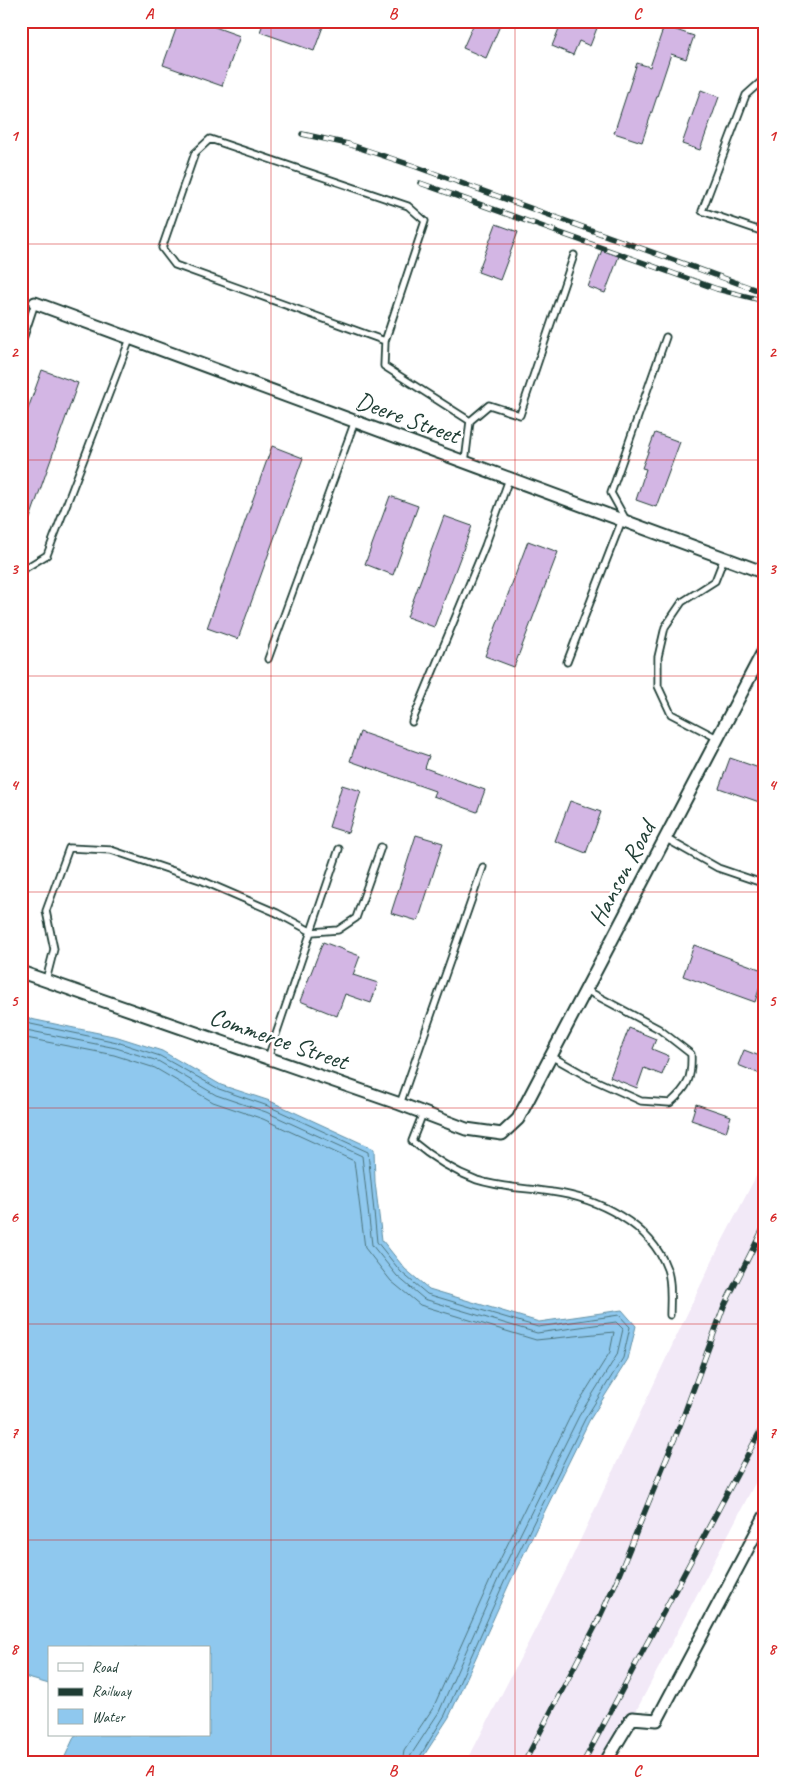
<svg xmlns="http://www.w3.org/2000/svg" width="786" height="1784" font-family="Caveat,sans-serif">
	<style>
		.built { fill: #f2e9f7 }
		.water { fill: #8fc8ee; stroke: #6290a4 }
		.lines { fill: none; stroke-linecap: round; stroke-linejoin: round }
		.shore { stroke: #4c757e; stroke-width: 1 }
		.building { fill: #d3b6e4; stroke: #1f3d34 }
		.lane-casing { stroke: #1f3d34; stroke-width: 9 }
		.street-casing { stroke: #1f3d34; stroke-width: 15 }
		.lane { stroke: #fff; stroke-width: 5.5 }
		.street { stroke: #fff; stroke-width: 11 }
		.rail-casing { stroke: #1f3d34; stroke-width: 5.5 }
		.rail { stroke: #fff; stroke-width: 4; stroke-dasharray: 11; stroke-linecap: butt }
		.grid { fill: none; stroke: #d62828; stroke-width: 1; stroke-opacity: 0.55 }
		.labels { text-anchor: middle; stroke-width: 5; stroke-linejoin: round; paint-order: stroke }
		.street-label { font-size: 25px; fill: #1f3d34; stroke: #fff }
		.neatline { fill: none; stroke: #d62828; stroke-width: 2 }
		.grid-label { font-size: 16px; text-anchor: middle; font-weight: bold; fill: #d62828 }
	</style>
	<rect width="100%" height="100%" fill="#fff"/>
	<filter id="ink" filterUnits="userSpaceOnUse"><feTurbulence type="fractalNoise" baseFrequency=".02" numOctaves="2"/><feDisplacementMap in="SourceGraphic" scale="10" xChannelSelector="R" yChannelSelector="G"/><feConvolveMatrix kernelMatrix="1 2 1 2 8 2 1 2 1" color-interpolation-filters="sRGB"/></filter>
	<g filter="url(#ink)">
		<path class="built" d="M765,1159V1464L609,1763H466L567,1568L713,1259Z"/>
		<path class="water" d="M21,1017L118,1037L162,1051L221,1085L270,1101L374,1149L375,1182L382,1240L405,1269L429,1289L539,1322L622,1310L636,1326L628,1359L589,1421L510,1582L449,1717L419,1763H62L75,1735H209V1648H49V1684L21,1676Z"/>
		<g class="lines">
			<path class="shore" d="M21,1022L117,1042L160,1056L219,1089L268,1106L368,1152L377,1242L401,1272L427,1294L538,1327L619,1315L630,1327L623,1358L585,1419L505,1580L445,1715L416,1763
				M21,1029L116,1048L158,1061L216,1095L266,1112L362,1156L372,1245L397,1276L424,1299L537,1333L616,1322L623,1329L617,1355L579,1416L499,1577L439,1712L411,1755L409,1763
				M21,1037L114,1055L155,1068L213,1102L263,1119L354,1161L365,1248L391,1281L420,1305L536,1340L614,1332L610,1352L572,1413L493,1574L433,1708L404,1751L402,1763"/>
		</g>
		<path class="building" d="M179,21H198L240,36L222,86L163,65Z
			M264,21H325L314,51L260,32Z
			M475,21H502L486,58L463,48Z
			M562,21H587L586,24L597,28L590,46L579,41L573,55L552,46Z
			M664,26L694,36L686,59L671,54L642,142L614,133L637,63L650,67Z
			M701,90L719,97L700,150L682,144Z
			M496,224L518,232L500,280L478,272Z
			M602,250L619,256L605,293L588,287Z
			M42,370L78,383L23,538L21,428Z
			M655,433L680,442L656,507L636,500L646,469L642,468Z
			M272,446L303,458L238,639L207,628Z
			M390,496L418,506L393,575L365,564Z
			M444,516L472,526L434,627L407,617Z
			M528,541L558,552L514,667L485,656Z
			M360,732L429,756L425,768L485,790L477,812L433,796L435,791L350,761Z
			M730,758L765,770V804L719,788Z
			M342,785L361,791L348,833L329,827Z
			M570,801L601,812L586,853L555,841Z
			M416,835L443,843L418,921L391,913Z
			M323,942L360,956L353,975L378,983L371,1003L345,994L337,1016L300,1001Z
			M694,945L765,971L755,1002L683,976Z
			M629,1028L656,1039L652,1049L669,1056L662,1075L644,1068L637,1088L610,1077Z
			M744,1050L765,1058V1076L738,1065Z
			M696,1104L731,1116L726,1132L691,1120Z"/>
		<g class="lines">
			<defs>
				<path id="lane" d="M761,231L702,211L746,95L765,78
					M385,341L175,265L162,248L195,153L210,139L408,206L425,221L385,341L384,366L470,421L465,462
					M21,345L35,303
					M470,421L489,405L520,415L574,255
					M626,520L611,493L666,337
					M21,568L24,569L47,555L130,339
					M268,659L355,421
					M567,662L622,520
					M412,722L485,546L509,479
					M717,738L671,714L658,686V657L665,627L682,602L715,581L724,558
					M665,838L718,868L765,884
					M46,980L54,949L46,911L69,848L111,850L203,881L277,913L312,932L338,930L356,918L381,847
					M551,1056L590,1078L641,1101L670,1103C688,1087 692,1079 691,1054L659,1029L586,990
					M268,1058L339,849
					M400,1104L483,867
					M423,1113L412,1141C432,1158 453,1171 477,1180C502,1188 527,1188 552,1192C597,1198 651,1224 667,1269C672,1282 670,1301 670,1315"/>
				<path id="street" d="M35,303L765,573
					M21,972L400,1104L466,1129L502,1134L518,1119L765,648
					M605,1763L632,1718L657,1720L765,1516"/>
			</defs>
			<use href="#lane" class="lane-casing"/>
			<use href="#street" class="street-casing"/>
			<use href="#lane" class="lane"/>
			<use href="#street" class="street"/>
			<defs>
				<path id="rail" d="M302,134L348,144L414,166L765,293
					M420,183L717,289L765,301
					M524,1763L596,1625L616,1582L679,1428L724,1306L765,1225
					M583,1763L765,1422"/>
			</defs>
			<use href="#rail" class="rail-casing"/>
			<use href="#rail" class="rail"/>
		</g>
	</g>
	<path class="grid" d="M271,21V1763M515,21V1763M21,244H765M21,460H765M21,676H765M21,892H765M21,1108H765M21,1324H765M21,1540H765"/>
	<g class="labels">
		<g class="street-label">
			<text transform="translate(408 417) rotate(20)" y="9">Deere Street</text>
			<text transform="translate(621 873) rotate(-62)" y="9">Hanson Road</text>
			<text transform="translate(279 1038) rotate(19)" y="9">Commerce Street</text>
		</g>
	</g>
	<rect width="786" height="1784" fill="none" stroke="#fff" stroke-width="55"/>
	<rect x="48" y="1646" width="162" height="90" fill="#ffffff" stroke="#a5b1ae"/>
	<rect x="58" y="1663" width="25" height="8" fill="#ffffff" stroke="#a5b1ae"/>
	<text x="92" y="1672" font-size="15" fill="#1f3d34">Road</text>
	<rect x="58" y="1688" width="25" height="8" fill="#1f3d34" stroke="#a5b1ae"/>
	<text x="92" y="1696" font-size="15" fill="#1f3d34">Railway</text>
	<rect x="58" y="1709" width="25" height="15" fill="#8fc8ee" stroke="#a5b1ae"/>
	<text x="92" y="1722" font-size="15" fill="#1f3d34">Water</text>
	<rect x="28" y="28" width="730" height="1728" class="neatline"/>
	<g class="grid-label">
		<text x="149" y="19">A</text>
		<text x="393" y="19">B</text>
		<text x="637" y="19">C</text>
		<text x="14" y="141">1</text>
		<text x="772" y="141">1</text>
		<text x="14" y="357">2</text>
		<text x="772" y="357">2</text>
		<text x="14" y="574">3</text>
		<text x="772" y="574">3</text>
		<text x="14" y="790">4</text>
		<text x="772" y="790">4</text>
		<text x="14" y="1006">5</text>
		<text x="772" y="1006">5</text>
		<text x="14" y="1222">6</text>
		<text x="772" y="1222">6</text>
		<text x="14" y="1438">7</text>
		<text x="772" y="1438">7</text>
		<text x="14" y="1654">8</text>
		<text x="772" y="1654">8</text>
		<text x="149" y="1776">A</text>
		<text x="393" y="1776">B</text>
		<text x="637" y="1776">C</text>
	</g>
</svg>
